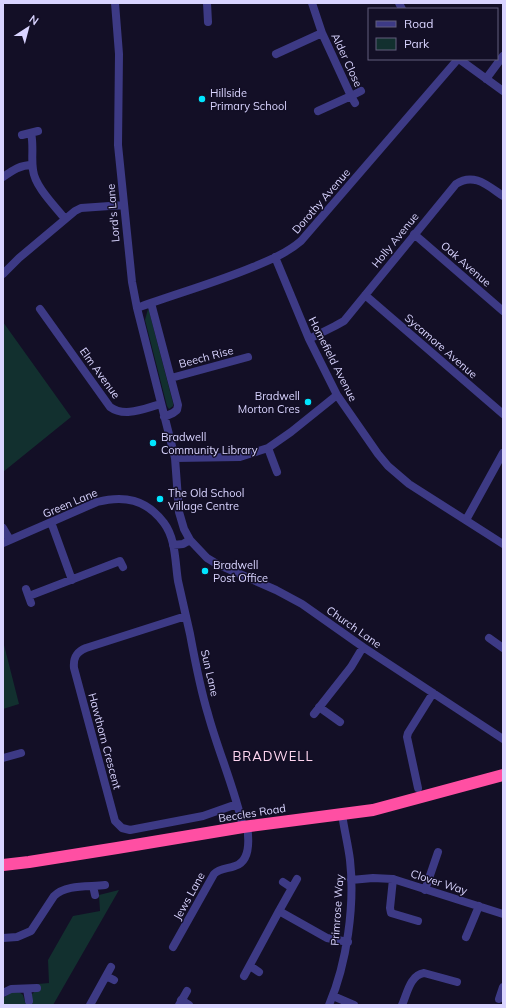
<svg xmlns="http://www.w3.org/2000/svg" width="506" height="1008" font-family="Mulish,sans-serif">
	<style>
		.green { fill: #12302f }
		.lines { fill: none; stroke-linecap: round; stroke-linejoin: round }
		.street { stroke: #3d3a85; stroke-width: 8 }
		.highway { stroke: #ff4fa3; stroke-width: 12 }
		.poi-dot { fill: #00e5ff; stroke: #130f26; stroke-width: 1.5 }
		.labels { text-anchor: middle; stroke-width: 3; stroke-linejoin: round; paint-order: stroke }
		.street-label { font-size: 11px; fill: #d9d4ff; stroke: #130f26 }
		.poi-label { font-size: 11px; fill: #d9d4ff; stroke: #130f26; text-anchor: start }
		.quarter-label { font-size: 13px; letter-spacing: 1px; fill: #ffd6f0; stroke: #130f26 }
	</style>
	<rect width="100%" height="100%" fill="#130f26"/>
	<path class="green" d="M148,309L149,311L173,403V406L169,409L167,406L145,320Z
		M3,322L71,417L3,472Z
		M3,641L19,704L3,709Z
		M119,890L53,1005H3V998L12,992H19L23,995L25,1002L32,1001V994L38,989V984L49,983L48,960L73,916L100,911L99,895Z"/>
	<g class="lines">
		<path class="street" d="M115,3L119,54L118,145L132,282L137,308L175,458L179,512L184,529L190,540L207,558L217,564L276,590L302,604L363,647L503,739
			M207,3L208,22
			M312,3L322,33L351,96L318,111
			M399,3L402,9
			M276,54L322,33
			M459,59L503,91
			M486,79L503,56
			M355,103L351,96L361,91
			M31,133C34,146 31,158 33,170C35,187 55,206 65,219
			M22,135L38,131
			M3,177C13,170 20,165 32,165
			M414,234L503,311
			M275,257L309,339L337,395L378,454L388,466L409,484L503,544
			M3,274L19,258L75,211L81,208L124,205
			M365,295L503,414
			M151,303L178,405L177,410L173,413L164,417
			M137,308C175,294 215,283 253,267C270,260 287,253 301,241L458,59
			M40,309L110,407C125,418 145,408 161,404
			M309,339L335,326L344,321L456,184C474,172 488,186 503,196
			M171,378L248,357
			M268,448L277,472
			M175,458L240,457L268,448L291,432L337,395
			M466,520L503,453
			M51,522L72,580
			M3,528L10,540
			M3,543L97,502C124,495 146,499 164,523C176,539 175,562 178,581C182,599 186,616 190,634C195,661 200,688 208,714C218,751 235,789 243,827
			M173,545L183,544L190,540
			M26,589L31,603
			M29,596L120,561L123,567
			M186,616L86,648C76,652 73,658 74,668L115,821L122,828L130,830L203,816L237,804
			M489,638L503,648
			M319,707L340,722
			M314,714L351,667L363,647
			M3,758L21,753
			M418,788L407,737L408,733L433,693
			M393,879L390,908L391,913L418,921
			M351,880L373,878L393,879L503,914
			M283,882L292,888
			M93,886L95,895
			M425,890L438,852
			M279,911L297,879
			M466,937L479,906
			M3,938L17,937L31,931L54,896C66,884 89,887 105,885
			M173,947L214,874C220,868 227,869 235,866C251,861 249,839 247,826
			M250,966L259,972
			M106,976L114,980
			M244,976L279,911L327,938L348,942
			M27,989L29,1001
			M3,993L11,989L37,988
			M333,996L354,1005
			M499,999L503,987
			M181,1000L189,1005
			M90,1005L111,967
			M179,1005L187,991
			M329,1005C347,963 355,905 350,860C348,844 344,829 342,814
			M402,1005C407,994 410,975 424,973L457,982"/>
		<path class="highway" d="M3,865L29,862L117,848L243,827L373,810L503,775"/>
	</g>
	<g class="poi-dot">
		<circle cx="202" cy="99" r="4"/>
		<circle cx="308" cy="402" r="4"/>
		<circle cx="153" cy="443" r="4"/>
		<circle cx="160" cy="499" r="4"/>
		<circle cx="205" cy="571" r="4"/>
	</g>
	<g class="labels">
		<g class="street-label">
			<text transform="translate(347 60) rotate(65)" y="4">Alder Close</text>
			<text transform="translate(321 201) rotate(-49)" y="4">Dorothy Avenue</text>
			<text transform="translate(113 213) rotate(-95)" y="4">Lord's Lane</text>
			<text transform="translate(395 240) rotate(-51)" y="4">Holly Avenue</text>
			<text transform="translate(466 264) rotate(41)" y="4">Oak Avenue</text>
			<text transform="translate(441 346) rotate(41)" y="4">Sycamore Avenue</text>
			<text transform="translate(206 357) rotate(-15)" y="4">Beech Rise</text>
			<text transform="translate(333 359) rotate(63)" y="4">Homefield Avenue</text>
			<text transform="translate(100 373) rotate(54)" y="4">Elm Avenue</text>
			<text transform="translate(70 503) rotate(-23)" y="4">Green Lane</text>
			<text transform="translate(354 627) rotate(35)" y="4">Church Lane</text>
			<text transform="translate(210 673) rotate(77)" y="4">Sun Lane</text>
			<text transform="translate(105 741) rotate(75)" y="4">Hawthorn Crescent</text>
			<text transform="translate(252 813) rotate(-9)" y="4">Beccles Road</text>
			<text transform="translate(439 882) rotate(18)" y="4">Clover Way</text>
			<text transform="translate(189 896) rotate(-61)" y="4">Jews Lane</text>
			<text transform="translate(337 910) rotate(-86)" y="4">Primrose Way</text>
		</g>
		<g class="poi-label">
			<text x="210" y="97">Hillside<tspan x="210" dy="13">Primary School</tspan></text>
			<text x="300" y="400" text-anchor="end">Bradwell<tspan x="300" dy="13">Morton Cres</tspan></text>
			<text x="161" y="441">Bradwell<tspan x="161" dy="13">Community Library</tspan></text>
			<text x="168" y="497">The Old School<tspan x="168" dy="13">Village Centre</tspan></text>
			<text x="213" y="569">Bradwell<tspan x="213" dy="13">Post Office</tspan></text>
		</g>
		<g class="quarter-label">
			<text x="273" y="761">BRADWELL</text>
		</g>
	</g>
	<rect width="506" height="1008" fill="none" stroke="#d9d4ff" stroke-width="8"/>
	<rect x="368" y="8" width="130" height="52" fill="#130f26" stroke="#625e7d"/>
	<rect x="376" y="21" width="20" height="6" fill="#3d3a85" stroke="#625e7d"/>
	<text x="404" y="28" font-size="12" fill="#d9d4ff">Road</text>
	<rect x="376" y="38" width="20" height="12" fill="#12302f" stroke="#625e7d"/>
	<text x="404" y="48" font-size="12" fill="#d9d4ff">Park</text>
	<g transform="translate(28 28) rotate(36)" stroke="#130f26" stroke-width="3" paint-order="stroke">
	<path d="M0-3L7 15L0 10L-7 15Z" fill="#d9d4ff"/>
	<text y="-6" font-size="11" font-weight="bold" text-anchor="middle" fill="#d9d4ff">N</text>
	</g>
</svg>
